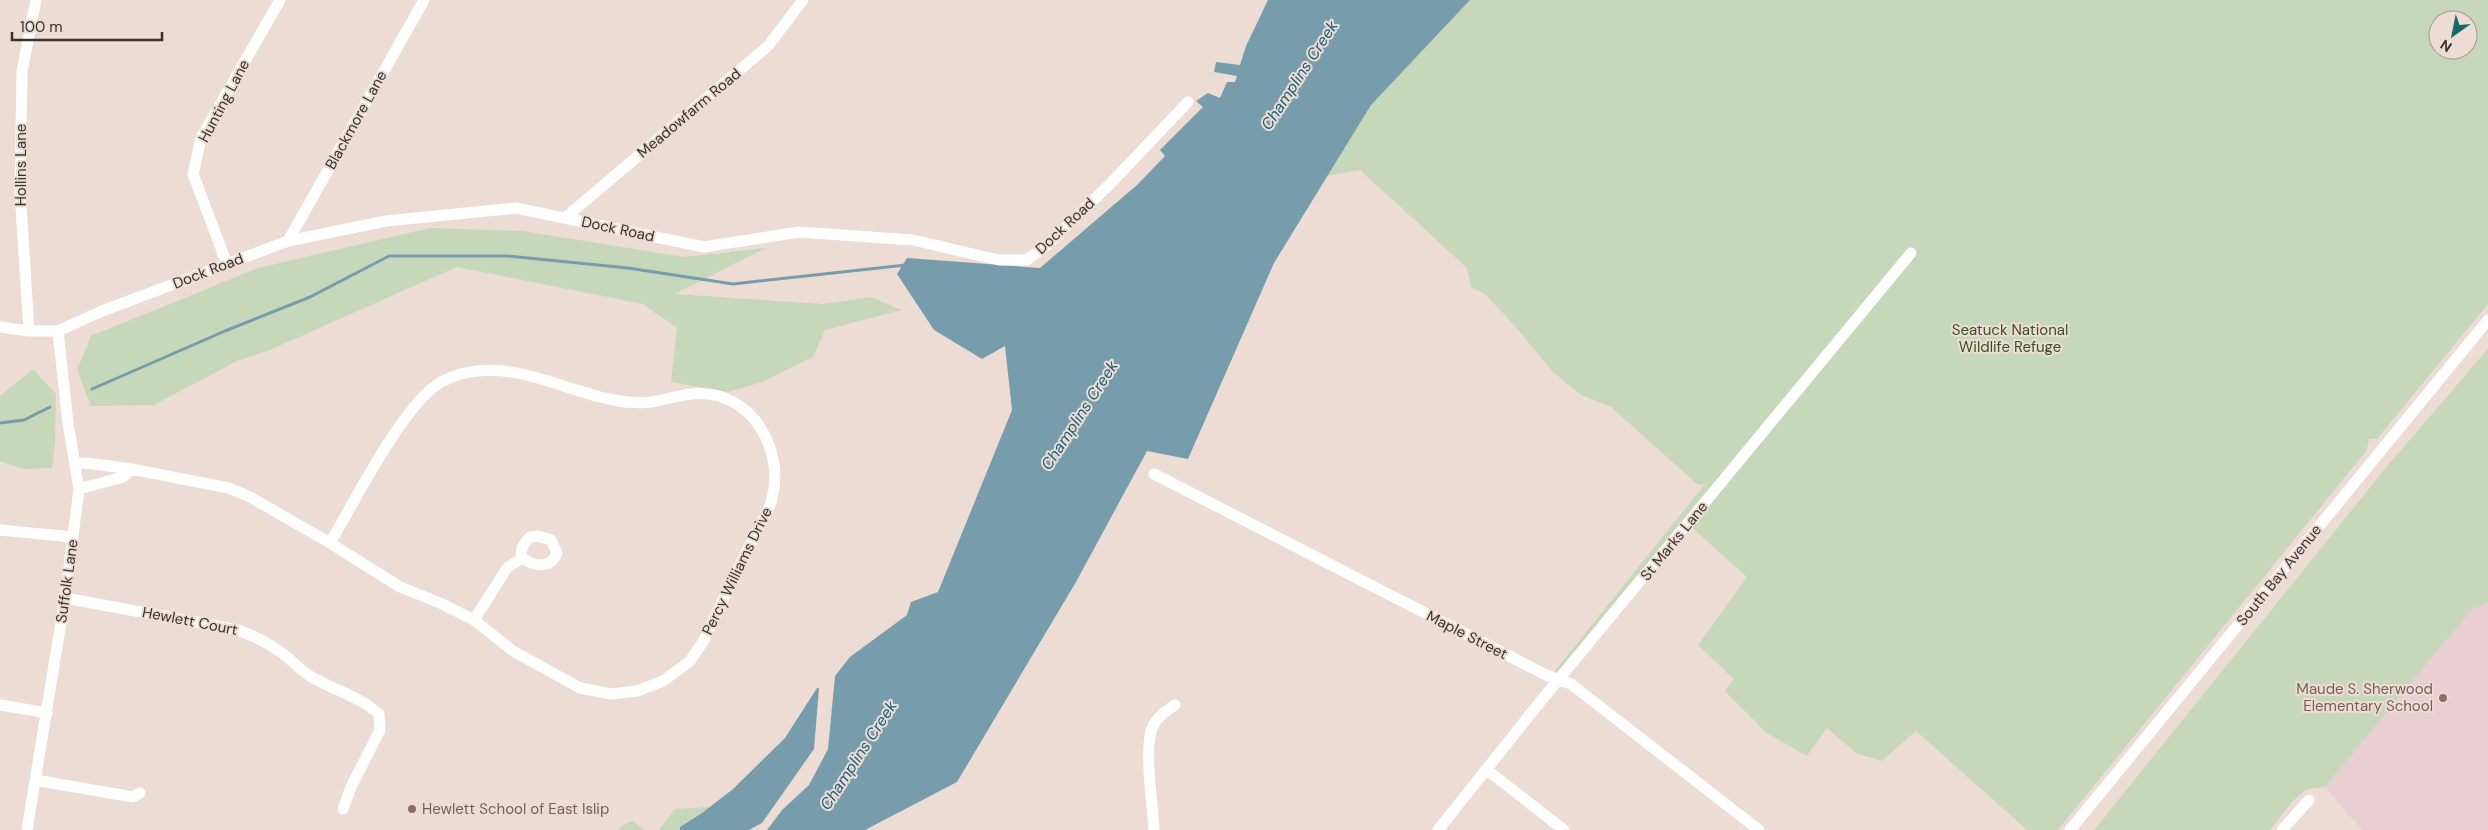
<svg xmlns="http://www.w3.org/2000/svg" width="2488" height="830" font-family="'DM Sans',sans-serif">
	<style>
		.education { fill: #e9ced3 }
		.green { fill: #c7d8ba; fill-rule: evenodd }
		.water { fill: #779dad }
		.lines { fill: none; stroke-linecap: round; stroke-linejoin: round }
		.stream { stroke: #779dad; stroke-width: 3 }
		.minor { stroke: #fff; stroke-width: 11 }
		.education-dot { fill: #8d6e63; stroke: #eddcd4; stroke-width: 2 }
		.labels { text-anchor: middle; stroke-width: 4; stroke-linejoin: round; paint-order: stroke }
		.street-label { font-size: 15px; fill: #38312e; stroke: #eddcd4 }
		.park-label { font-size: 15px; fill: #385021; stroke: #eddcd4 }
		.education-label { font-size: 15px; fill: #785e54; stroke: #eddcd4; text-anchor: end }
		.water-label { font-size: 16px; font-style: italic; fill: #185f78; stroke: #eddcd4 }
	</style>
	<rect width="100%" height="100%" fill="#eddcd4"/>
	<path class="education" d="M2488,603V830H2362L2325,787L2472,609Z"/>
	<path class="green" d="M1470,0H2488V304L2377,439H2369L2367,450L2058,830H2027L1916,731L1882,761L1856,753L1827,728L1807,756L1765,732L1725,691L1734,679L1698,645L1747,577L1689,525L1564,676L1550,677L1705,484L1698,485L1611,407L1581,395L1553,372L1514,325L1486,295L1471,287L1467,268L1360,170L1327,176L1371,104ZM2438,20H2468V50H2438Z
		M430,228L522,231L685,257L766,248L675,294L823,304L871,297L902,310L825,330L813,357L762,382L728,392L671,382L677,328L643,304L457,267L270,350L237,361L154,405L91,406L77,370L91,336L258,268Z
		M2488,349V603L2472,609L2325,787L2307,789L2293,801L2270,830H2094L2388,465Z
		M33,369L56,394L55,444L52,468L24,469L0,461V396Z
		M711,807L680,827V830H659L675,809Z
		M632,821L645,830H618L623,825Z"/>
	<path class="water" d="M1268,0H1470L1371,105L1274,263L1188,459L1147,451L1076,582L957,782L865,830H767L782,810L809,785L828,749L835,676L850,657L907,615L911,602L938,592L1012,410L1005,346L982,359L934,330L897,274L907,258L1040,268L1137,185L1165,156L1160,150L1203,107L1196,101L1208,93L1220,98L1227,82H1235L1237,76L1214,72L1216,62L1240,65L1246,46Z
		M817,688H819L814,749L762,823L749,830H680V827L702,813L733,789L785,738Z"/>
	<g class="lines">
		<path class="stream" d="M92,389L225,331L310,297L389,256H508L628,268L733,284L906,265
			M0,423L24,420L50,407"/>
		<path class="minor" d="M566,217L768,46L803,0
			M288,241L424,0
			M227,264L193,174L201,138L280,0
			M0,327L29,331H58L102,311L288,241L386,221L516,208L704,247L799,232L913,240L999,260H1027L1046,246L1110,184L1188,102
			M29,331L20,191L22,71L36,0
			M75,464L86,463L131,469L229,488L250,497L330,543L400,587L440,603L474,620L513,651L580,688L611,694L637,691L663,681L689,662L703,642C719,608 735,574 752,541C758,528 768,513 772,499C782,458 763,410 719,396C695,389 675,398 651,402C637,404 623,402 609,399C553,387 497,352 441,382C403,404 354,503 330,543
			M1154,474L1546,675L1571,684L1759,830
			M79,489L123,477L131,469
			M0,530L73,537
			M65,598L238,630C254,636 269,643 283,654C293,661 300,670 310,676C333,690 359,696 379,714L380,730L351,787L343,809
			M474,620L507,568L522,558C519,549 524,544 530,537L538,536L551,540L557,553C550,570 534,566 522,558
			M0,705L47,713
			M1487,770L1564,830
			M35,780L133,797L140,793
			M27,830L65,598L79,489L68,423L58,331
			M1154,830C1153,805 1143,747 1153,726C1158,716 1166,711 1175,705
			M1438,830L1544,697L1911,253
			M2070,830L2488,320
			M2282,830L2309,800"/>
	</g>
	<g class="education-dot">
		<circle cx="2443" cy="698" r="5"/>
		<circle cx="412" cy="809" r="5"/>
	</g>
	<g class="labels">
		<g class="street-label">
			<text transform="translate(224 101) rotate(-62)" y="5">Hunting Lane</text>
			<text transform="translate(689 113) rotate(-40)" y="5">Meadowfarm Road</text>
			<text transform="translate(356 120) rotate(-61)" y="5">Blackmore Lane</text>
			<text transform="translate(21 165) rotate(-90)" y="5">Hollins Lane</text>
			<text transform="translate(1065 226) rotate(-43)" y="5">Dock Road</text>
			<text transform="translate(618 229) rotate(12)" y="5">Dock Road</text>
			<text transform="translate(208 271) rotate(-21)" y="5">Dock Road</text>
			<text transform="translate(1674 541) rotate(-51)" y="5">St Marks Lane</text>
			<text transform="translate(737 571) rotate(-64)" y="5">Percy Williams Drive</text>
			<text transform="translate(2279 575) rotate(-51)" y="5">South Bay Avenue</text>
			<text transform="translate(67 581) rotate(-82)" y="5">Suffolk Lane</text>
			<text transform="translate(190 621) rotate(11)" y="5">Hewlett Court</text>
			<text transform="translate(1467 635) rotate(27)" y="5">Maple Street</text>
		</g>
		<g class="park-label">
			<text x="2010" y="335">Seatuck National<tspan x="2010" dy="17">Wildlife Refuge</tspan></text>
		</g>
		<g class="education-label">
			<text x="2433" y="694">Maude S. Sherwood<tspan x="2433" dy="17">Elementary School</tspan></text>
			<text x="422" y="814" text-anchor="start">Hewlett School of East Islip</text>
		</g>
		<g class="water-label">
			<text transform="translate(1299 75) rotate(-57)" y="6">Champlins Creek</text>
			<text transform="translate(1079 415) rotate(-57)" y="6">Champlins Creek</text>
			<text transform="translate(858 755) rotate(-57)" y="6">Champlins Creek</text>
		</g>
	</g>
	<g transform="translate(2453 35) rotate(213)"><circle r="24" fill="#eddcd4" stroke="#a59892"/>
	<path d="M0-4L9 19L0 12L-9 19Z" fill="#196768"/>
	<text y="-8" font-size="14" font-weight="bold" text-anchor="middle" fill="#38312e">N</text>
	</g>
	<path d="M12 32v8h150v-8" fill="none" stroke="#38312e" stroke-width="2.5"/>
	<text x="20" y="32" font-size="15" fill="#38312e" stroke="#eddcd4" stroke-width="4" paint-order="stroke">100 m</text>
</svg>
